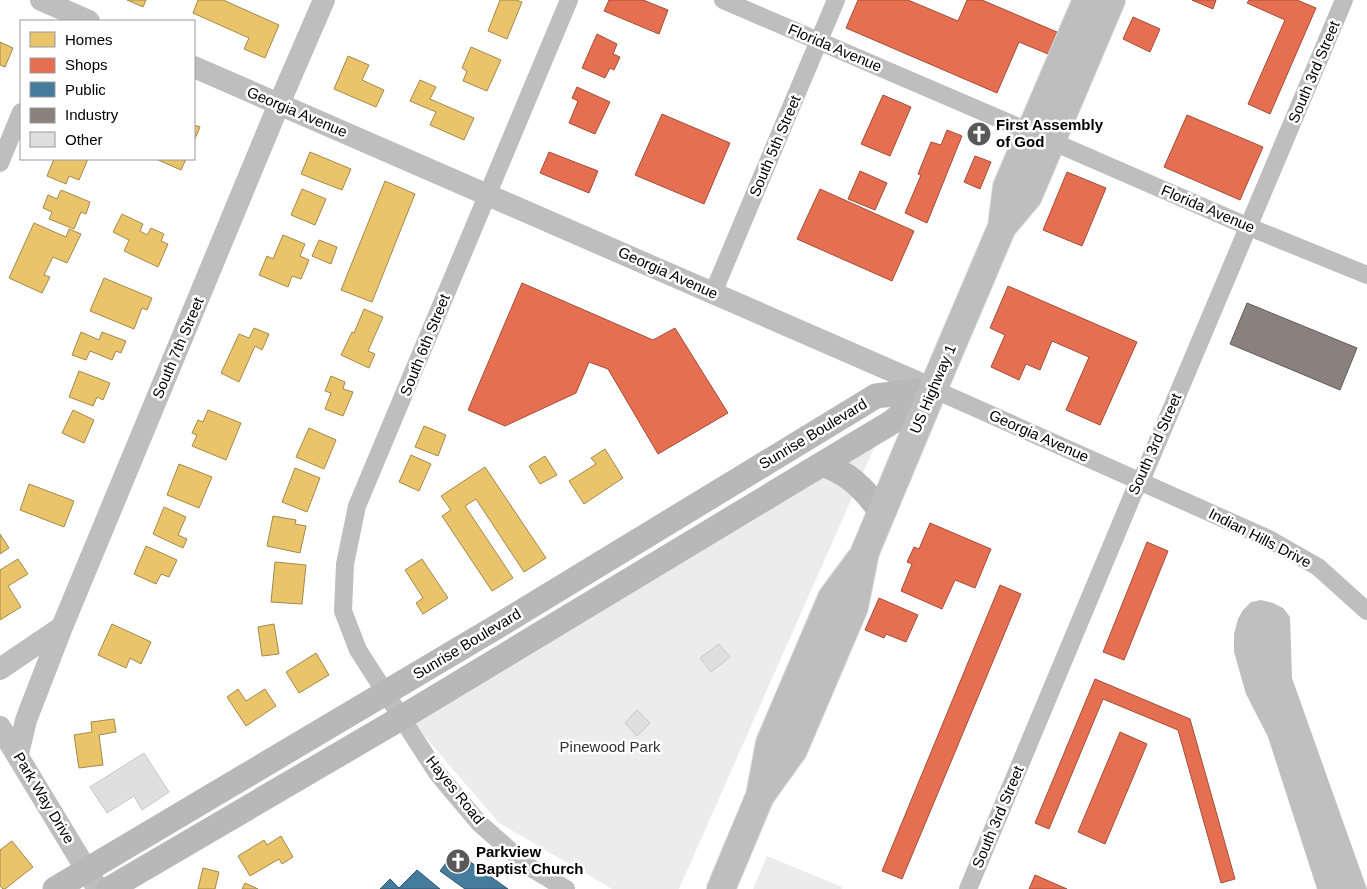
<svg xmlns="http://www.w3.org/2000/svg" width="1367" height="889" font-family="Arial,sans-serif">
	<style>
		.green { fill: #ececec }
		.water { fill: #bfbfbf }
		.homes { fill: #e9c46a; stroke: #a3894a }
		.shops { fill: #e76f51; stroke: #a24e39 }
		.public { fill: #457b9d; stroke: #30566e }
		.industry { fill: #8a817c; stroke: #615a57 }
		.building { fill: #dfdfdf; stroke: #c7c7c7 }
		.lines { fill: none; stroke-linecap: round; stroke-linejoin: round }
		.primary-casing { stroke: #dbdbdb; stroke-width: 30 }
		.minor { stroke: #bebebe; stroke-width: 18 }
		.tertiary { stroke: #bebebe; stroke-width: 22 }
		.secondary { stroke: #b8b8b8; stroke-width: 25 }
		.primary { stroke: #bebebe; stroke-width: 28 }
		.labels { text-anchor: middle; stroke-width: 5; stroke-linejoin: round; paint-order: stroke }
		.street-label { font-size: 15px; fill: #000; stroke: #fff }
		.poi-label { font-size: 15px; font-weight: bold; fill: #000; stroke: #fff; text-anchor: start }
		.park-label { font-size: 15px; fill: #333; stroke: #fff }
	</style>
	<rect width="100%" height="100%" fill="#fff"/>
	<path class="green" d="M878,439L679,889H612L499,823L414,724Z
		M767,856L842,887V889H753Z"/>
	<path class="water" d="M1261,600L1273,603L1283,608L1290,617L1292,678L1367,889H1317L1268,737L1246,694L1234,652V634L1238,619L1243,610L1251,602Z"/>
	<path class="homes" d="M127,0H146L143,7Z
		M198,0H223L279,25L265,58L244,49L249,38L193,13Z
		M500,0H516L522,2L507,39L488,31Z
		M0,42L13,48L5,67L0,65Z
		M471,47L501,60L487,91L463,81L467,71L462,68Z
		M348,56L369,65L362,80L384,90L376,107L334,89Z
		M420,80L436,87L430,99L474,118L464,140L430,125L436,112L410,101Z
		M194,125L200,127L194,141Z
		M310,152L351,169L342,190L301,174Z
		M54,159H88L79,180L69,176L66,184L47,176Z
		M156,159H186L181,170Z
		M385,181L415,194L372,302L341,290Z
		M302,189L326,199L315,225L291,215Z
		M61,190L90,202L86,214L81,212L74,229L49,219L52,212L43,208L48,195L57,199Z
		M122,214L143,224L140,231L147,235L151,228L164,234L161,241L168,244L158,267L124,251L129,240L113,232Z
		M34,223L66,237L69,229L81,234L67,263L53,257L44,275L50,277L42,293L9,278Z
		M283,235L305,244L300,256L309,260L301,279L292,276L288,287L259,275L267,256L273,259Z
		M319,240L337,247L331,264L312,256Z
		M104,278L152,298L147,310L142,308L134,329L90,311Z
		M364,309L383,317L368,351L375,354L369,368L341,355L352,332L354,333Z
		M254,328L269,334L262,350L255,346L239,382L221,373L239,334L249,338Z
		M81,332L99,340L102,332L126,341L121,353L116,351L112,360L90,351L86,360L72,355Z
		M79,371L110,383L103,400L97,397L93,406L69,397Z
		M331,376L345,382L343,389L353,392L343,416L325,409L331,393L325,391Z
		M73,410L94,420L84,443L62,433Z
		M208,410L241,423L226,460L192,446L197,435L192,433L198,420L203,422Z
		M424,426L446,435L438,456L415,447Z
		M309,428L336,440L324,469L296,457Z
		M605,449L623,478L584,504L569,481L596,464L591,458Z
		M411,455L431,464L419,491L399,482Z
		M545,456L557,475L540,484L529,466Z
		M179,464L212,477L199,508L167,495Z
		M485,467L546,558L524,572L476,499L465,506L513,578L492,591L442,516L451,510L441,496Z
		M295,468L320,478L307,512L282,502Z
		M29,484L74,501L64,527L20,510Z
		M164,507L186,517L178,535L187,539L183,548L153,534Z
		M273,516L296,520L295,524L306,526L300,553L267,546Z
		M0,534L9,548L0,554Z
		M146,546L177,560L169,577L161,574L156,584L134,574Z
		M18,559L28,574L8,586L21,607L0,620V570Z
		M422,559L448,598L423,614L416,603L423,598L405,570Z
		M275,562L306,565L302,604L271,602Z
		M112,624L151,642L141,664L130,658L126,668L98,655Z
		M274,624L279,654L262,656L258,627Z
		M316,653L329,675L299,693L286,672Z
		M238,689L246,701L265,689L276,706L246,726L227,697Z
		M114,719L116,732L99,735L103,765L79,768L74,735L92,732L91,722Z
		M281,836L293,857L282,864L279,859L250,876L238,856L264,840L267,845Z
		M12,841L33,867L5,889H3L0,886V850Z
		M203,868L219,872L215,889H198Z
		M245,883L258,889H242Z"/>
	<path class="shops" d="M609,0H643L668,10L659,34L604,11Z
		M858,0H908L958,21L967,0H982L1057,32L1048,54L1019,42L997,93L846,28Z
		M1192,0H1216L1213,9Z
		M1249,0H1297L1316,8L1270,114L1248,104L1285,20L1247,3Z
		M1133,17L1160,29L1150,52L1123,39Z
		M597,34L617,44L613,54L620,57L614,70L610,68L605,78L582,68Z
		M577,87L610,102L595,134L569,123L578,101L572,98Z
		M883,95L911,107L890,156L861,144Z
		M662,114L730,143L704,204L635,175Z
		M1187,115L1263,147L1240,200L1164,167Z
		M947,130L962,136L927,223L905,213L921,175L918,174L931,142L941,145Z
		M549,152L598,171L589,193L540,173Z
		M975,156L991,162L980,189L964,182Z
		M860,171L887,183L875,210L848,199Z
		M1067,172L1106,188L1082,246L1043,230Z
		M820,189L914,231L892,281L797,239Z
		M522,283L653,340L675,328L728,413L658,454L608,369L589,362L576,393L505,426L468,410Z
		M1008,286L1137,342L1100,425L1066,410L1089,357L1052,341L1040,370L1026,364L1019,380L991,367L1005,335L990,328Z
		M930,523L991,549L975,588L955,580L942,609L901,591L912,564L907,562L914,547L919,549Z
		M1147,542L1168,551L1124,660L1103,652Z
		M1000,585L1021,594L902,879L882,871Z
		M879,598L918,615L906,642L886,634L884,638L865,630Z
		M1095,679L1190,719L1235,879L1221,883L1178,730L1103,699L1049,829L1035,823Z
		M1120,732L1147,744L1105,844L1078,832Z
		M1035,875L1067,889H1029Z"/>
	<path class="public" d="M455,851L508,889H465L440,871Z
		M417,870L440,889H380L390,879L399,888Z"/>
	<path class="industry" d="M1247,303L1357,348L1340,390L1230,344Z"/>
	<path class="building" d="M719,644L730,657L711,672L700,658Z
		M637,710L650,723L637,736L625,723Z
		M144,753L169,792L142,810L134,796L107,813L90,787Z"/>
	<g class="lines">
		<defs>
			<path id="primary" d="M1002,227L1028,196L1111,0
				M760,796L793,750L854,607L865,552L933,389L1002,227L1007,187L1087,0
				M721,889L760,796L770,743L832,598L860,560"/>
		</defs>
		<use href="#primary" class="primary-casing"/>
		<path class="minor" d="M723,0L1030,132
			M1051,141L1249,227L1367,275
			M0,163L21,112
			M713,293L836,0
			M933,389L1269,539L1318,567L1367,611
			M566,889L528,866L479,823L437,773L358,650L343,611L345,564L357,506L569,0
			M968,889L1134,492L1141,481L1344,0"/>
		<path class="tertiary" d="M41,0L89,21
			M194,67L933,389
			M0,669L62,627L279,104L324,0
			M0,727L98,889
			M18,754L26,720L62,627"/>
		<path class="secondary" d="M822,464C847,472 867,491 881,513
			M55,889L498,626L876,396L933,389
			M109,889L401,718L822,464L892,422L932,389"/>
		<use href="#primary" class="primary"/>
	</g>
	<defs>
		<symbol id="church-disc" viewBox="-11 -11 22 22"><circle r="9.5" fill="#595959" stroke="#fff"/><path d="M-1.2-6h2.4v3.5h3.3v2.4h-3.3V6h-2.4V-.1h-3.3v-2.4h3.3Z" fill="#fff"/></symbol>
	</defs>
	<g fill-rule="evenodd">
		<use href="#church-disc" x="965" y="120" width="28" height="28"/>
		<use href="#church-disc" x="444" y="847" width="28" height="28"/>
	</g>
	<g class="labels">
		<g class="street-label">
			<text transform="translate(835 48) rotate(23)" y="5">Florida Avenue</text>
			<text transform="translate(1314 72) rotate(-67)" y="5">South 3rd Street</text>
			<text transform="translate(297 112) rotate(23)" y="5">Georgia Avenue</text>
			<text transform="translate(775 146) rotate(-67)" y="5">South 5th Street</text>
			<text transform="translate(1208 209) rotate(23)" y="5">Florida Avenue</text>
			<text transform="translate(668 273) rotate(24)" y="5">Georgia Avenue</text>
			<text transform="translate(425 345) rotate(-68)" y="5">South 6th Street</text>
			<text transform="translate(178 348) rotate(-67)" y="5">South 7th Street</text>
			<text transform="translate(933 389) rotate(-67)" y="5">US Highway 1</text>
			<text transform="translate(813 434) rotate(-31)" y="5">Sunrise Boulevard</text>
			<text transform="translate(1039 436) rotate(24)" y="5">Georgia Avenue</text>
			<text transform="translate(1155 444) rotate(-66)" y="5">South 3rd Street</text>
			<text transform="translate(1260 538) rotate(27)" y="5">Indian Hills Drive</text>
			<text transform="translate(467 644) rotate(-31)" y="5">Sunrise Boulevard</text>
			<text transform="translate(455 790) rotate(51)" y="5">Hayes Road</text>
			<text transform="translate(44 798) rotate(59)" y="5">Park Way Drive</text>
			<text transform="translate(998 817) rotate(-67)" y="5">South 3rd Street</text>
		</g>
		<g class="poi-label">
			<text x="996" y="130">First Assembly<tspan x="996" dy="17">of God</tspan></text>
			<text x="476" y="857">Parkview<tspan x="476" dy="17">Baptist Church</tspan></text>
		</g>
		<g class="park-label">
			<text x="610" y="752">Pinewood Park</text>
		</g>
	</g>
	<rect x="20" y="20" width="175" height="140" fill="#ffffff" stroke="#999999"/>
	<rect x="30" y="32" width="25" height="15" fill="#e9c46a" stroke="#999999"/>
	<text x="65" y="45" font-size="15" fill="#000000">Homes</text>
	<rect x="30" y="58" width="25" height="15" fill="#e76f51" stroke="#999999"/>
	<text x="65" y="70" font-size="15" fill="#000000">Shops</text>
	<rect x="30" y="82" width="25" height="15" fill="#457b9d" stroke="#999999"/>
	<text x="65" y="95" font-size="15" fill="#000000">Public</text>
	<rect x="30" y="108" width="25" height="15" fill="#8a817c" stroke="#999999"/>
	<text x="65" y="120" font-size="15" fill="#000000">Industry</text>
	<rect x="30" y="132" width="25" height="15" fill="#dfdfdf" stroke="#999999"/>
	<text x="65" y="145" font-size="15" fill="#000000">Other</text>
</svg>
